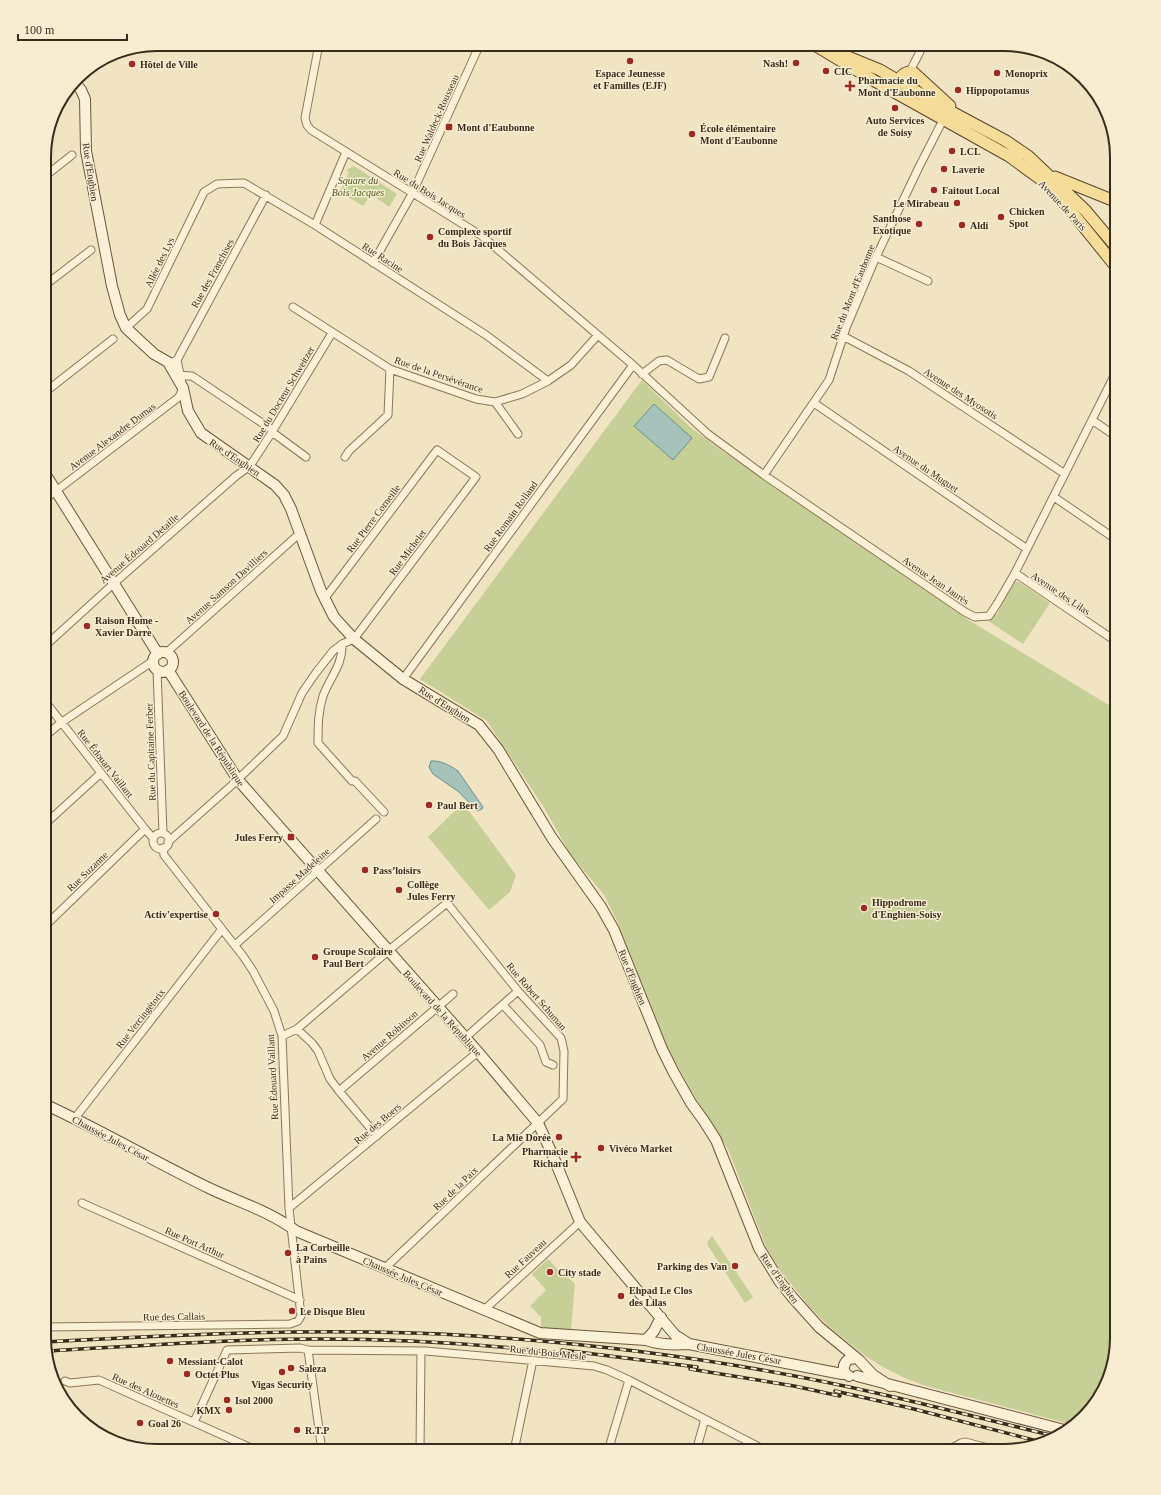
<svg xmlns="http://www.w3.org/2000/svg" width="1161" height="1495" font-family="'Times New Roman',serif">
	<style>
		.green { fill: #c6cf95 }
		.water { fill: #a5c3bb; stroke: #6b918a }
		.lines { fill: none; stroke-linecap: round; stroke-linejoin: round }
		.street-casing { stroke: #8b7658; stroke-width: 9 }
		.secondary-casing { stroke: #6d563b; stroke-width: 12 }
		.primary-casing { stroke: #59432d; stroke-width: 13 }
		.street { stroke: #faf1d6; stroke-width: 7 }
		.secondary { stroke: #faf1d6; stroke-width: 10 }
		.primary { stroke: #f5dc98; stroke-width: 11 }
		.rail-casing { stroke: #3a2c1d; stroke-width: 3.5 }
		.rail { stroke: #f7eed2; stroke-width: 2; stroke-dasharray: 6; stroke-linecap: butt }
		.poi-dot { fill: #9d2925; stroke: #f7eed2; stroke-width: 1.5 }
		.labels { text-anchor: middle; stroke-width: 3; stroke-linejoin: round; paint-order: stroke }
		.poi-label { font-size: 10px; font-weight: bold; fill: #3a2c1d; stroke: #f7eed2; text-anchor: start }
		.street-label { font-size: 10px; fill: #3a2c1d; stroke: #f7eed2 }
		.park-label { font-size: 10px; font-style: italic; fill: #485823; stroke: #f7eed2 }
		.rim { fill: none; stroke: #3a2c1d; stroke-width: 2 }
	</style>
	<rect width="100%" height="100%" fill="#f0e4c2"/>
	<path class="green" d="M354,166L397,194L389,207L371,194L363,206L340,192L349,172L346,170Z
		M642,380L690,427L718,448L970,621L1117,710V1338L1105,1385C1093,1392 1097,1396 1091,1406C1087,1413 1079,1419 1074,1425L926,1386L907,1379L885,1368L867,1357L827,1325L808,1305L780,1270L766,1247L728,1149L695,1097L669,1051L617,921L604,895L571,855L543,806L487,721L420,679Z
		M1014,582H1019L1050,603L1023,644L987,620L997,614Z
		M463,803L516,875L510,892L489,910L428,837Z
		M712,1236L753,1297L745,1303L707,1244L708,1241Z
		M548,1259L563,1275L565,1274L575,1284L571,1329H541V1317L530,1306L546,1290L532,1274Z"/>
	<path class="water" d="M654,404L692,438L673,460L634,426Z
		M431,761C440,760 451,766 458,771L483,807L482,809L477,811L459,792L433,774L429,767Z"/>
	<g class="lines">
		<defs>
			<path id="street" d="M319,44L305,118L307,125L311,130L482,236L633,365L708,434L764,475L965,612L975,617L989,616L997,604L1015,573L1117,370
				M910,71L924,44
				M44,177L72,155
				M315,225L346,152
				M876,257L928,281
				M373,263L412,194L480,44
				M44,286L91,250
				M293,307L390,369L476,399L495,402L522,394L548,381L571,365L598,335
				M126,328L147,309L204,192L217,184L244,183L315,225L486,335L548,381
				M843,336L909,371L1065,474
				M173,362L177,360L266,195
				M642,374L659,361L667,360L699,379L709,377L725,338
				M176,375L192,376L271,429L272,432L306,457
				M44,393L113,339
				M495,402L518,434
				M814,403L1027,549
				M1092,420L1117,437
				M345,457L349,451L388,415L390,369
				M764,475L829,380L846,328L876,257L919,167L945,116
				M1054,497L1117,540
				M44,500L179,397L183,388L177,360
				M1015,573L1117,642
				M342,644C343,665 330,677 323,696C318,712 318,727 318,743L352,781H355L384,812
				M44,647L111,586L236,476L250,466L272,432L332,333
				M166,653L299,534
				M157,670L163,833
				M403,679L633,365
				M44,700L145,829L153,838
				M44,737L62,722L153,661
				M44,825L101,773
				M153 841a8 8 0 1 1 16 0a8 8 0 1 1-16 0Z
				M168,842L232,785L283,736L302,693L315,674L333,651L342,644L354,639L476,477L437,450L325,598
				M44,927L145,829
				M235,945L376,819
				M503,1005L540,1045L546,1062L553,1065
				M297,1029L312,1043L318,1051L330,1079L339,1091L377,1136
				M282,1036L297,1029L394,946L447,903L518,991L561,1038L564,1051L563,1099L385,1268
				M466,1037L518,991
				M339,1091L453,994
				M75,1118L222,929
				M82,1203L300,1300
				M289,1208L478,1052
				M484,1310L580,1222
				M44,1327L290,1324L298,1321L301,1316L289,1208L282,1036L274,1011L253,971L243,956L164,855L163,848
				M308,1350L322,1451
				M65,1381L70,1383L99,1380L258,1451
				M194,1422L227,1350L300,1348L308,1350L426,1351L594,1366L607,1370L629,1380L767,1451
				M420,1451L421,1351
				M514,1451L533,1360
				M608,1451L629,1380
				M696,1451L705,1419
				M947,1451L961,1443L965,1442L1000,1451"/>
			<path id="secondary" d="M75,82L81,90L85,99L86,151L112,286L120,315L126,328L154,354L168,362L183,388L188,411L201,433L275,485L284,495L291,509L321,591L334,617L354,639L403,679L479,725L498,749L552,838L601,907L614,930L662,1049L674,1073L691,1103L704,1121L716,1140L759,1248L780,1282L793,1298L819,1327L859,1360L873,1375L890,1386
				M44,472L158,654
				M153 662a10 10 0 1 1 20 0a10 10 0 1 1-20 0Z
				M168,670L238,780L478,1052L538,1123L553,1156L580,1222L675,1335L689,1344
				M44,1104C101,1130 155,1162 211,1189C239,1202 271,1212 296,1231L540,1333L646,1340C659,1345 675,1345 689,1344L842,1374L845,1373
				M646,1340L654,1331L661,1317
				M849,1376C842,1372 842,1364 849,1359L856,1358
				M857,1376L1068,1431"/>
			<path id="primary" d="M813,44L873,80L1009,156L1046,183L1071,211L1117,268
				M831,50L880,70L948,110L1006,141L1028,156L1085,210L1117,248
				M896,86C899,78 903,71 913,72L950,106
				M1055,177L1117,202"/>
		</defs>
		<use href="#street" class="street-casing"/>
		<use href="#secondary" class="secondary-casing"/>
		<use href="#primary" class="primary-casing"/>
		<use href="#street" class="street"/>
		<use href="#secondary" class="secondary"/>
		<use href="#primary" class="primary"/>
		<defs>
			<path id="rail" d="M45,1342C188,1334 331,1327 475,1336C612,1345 751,1364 885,1395C941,1408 997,1422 1054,1436
				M562,1350L697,1367
				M48,1351C138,1346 229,1339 320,1339C402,1339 485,1344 567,1354
				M690,1369L794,1386L840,1396
				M835,1391L910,1408L1037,1441"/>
		</defs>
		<use href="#rail" class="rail-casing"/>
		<use href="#rail" class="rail"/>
	</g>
	<g class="poi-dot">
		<circle cx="630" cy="61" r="4"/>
		<circle cx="796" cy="63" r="4"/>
		<circle cx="132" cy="64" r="4"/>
		<circle cx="826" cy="71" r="4"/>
		<circle cx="997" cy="73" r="4"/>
		<path d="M848 80h4v4h4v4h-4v4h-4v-4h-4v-4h4z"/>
		<circle cx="958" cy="90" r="4"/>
		<circle cx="895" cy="108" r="4"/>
		<rect x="445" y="123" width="8" height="8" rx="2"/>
		<circle cx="692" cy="134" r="4"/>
		<circle cx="952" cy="151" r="4"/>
		<circle cx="944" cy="169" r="4"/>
		<circle cx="934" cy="190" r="4"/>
		<circle cx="957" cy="203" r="4"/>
		<circle cx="1001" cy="217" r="4"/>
		<circle cx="919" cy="224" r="4"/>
		<circle cx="962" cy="225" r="4"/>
		<circle cx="430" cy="237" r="4"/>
		<circle cx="87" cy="626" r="4"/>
		<circle cx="429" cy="805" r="4"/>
		<rect x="287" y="833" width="8" height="8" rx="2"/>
		<circle cx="365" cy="870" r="4"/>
		<circle cx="399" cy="890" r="4"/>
		<circle cx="864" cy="908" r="4"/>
		<circle cx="216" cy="914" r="4"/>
		<circle cx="315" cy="957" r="4"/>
		<circle cx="559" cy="1137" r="4"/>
		<circle cx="601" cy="1148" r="4"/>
		<path d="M574 1151h4v4h4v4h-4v4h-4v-4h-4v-4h4z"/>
		<circle cx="288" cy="1253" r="4"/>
		<circle cx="735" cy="1266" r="4"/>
		<circle cx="550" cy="1272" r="4"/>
		<circle cx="621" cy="1296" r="4"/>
		<circle cx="292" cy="1311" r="4"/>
		<circle cx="170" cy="1361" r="4"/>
		<circle cx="291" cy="1368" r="4"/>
		<circle cx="282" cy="1372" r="4"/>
		<circle cx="187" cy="1374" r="4"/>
		<circle cx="227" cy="1400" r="4"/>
		<circle cx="229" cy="1410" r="4"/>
		<circle cx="140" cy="1423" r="4"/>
		<circle cx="297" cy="1430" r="4"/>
	</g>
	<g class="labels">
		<g class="poi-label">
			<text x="788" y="67" text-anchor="end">Nash!</text>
			<text x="140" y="68">Hôtel de Ville</text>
			<text x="834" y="75">CIC</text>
			<text x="630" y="77" text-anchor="middle">Espace Jeunesse<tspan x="630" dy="12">et Familles (EJF)</tspan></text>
			<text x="1005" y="77">Monoprix</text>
			<text x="858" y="84">Pharmacie du<tspan x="858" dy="12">Mont d'Eaubonne</tspan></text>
			<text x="966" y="94">Hippopotamus</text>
			<text x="895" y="124" text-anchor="middle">Auto Services<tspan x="895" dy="12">de Soisy</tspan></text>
			<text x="457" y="131">Mont d'Eaubonne</text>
			<text x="700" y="132">École élémentaire<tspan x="700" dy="12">Mont d'Eaubonne</tspan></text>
			<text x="960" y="155">LCL</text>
			<text x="952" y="173">Laverie</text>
			<text x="942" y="194">Faitout Local</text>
			<text x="949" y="207" text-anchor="end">Le Mirabeau</text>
			<text x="1009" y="215">Chicken<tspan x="1009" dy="12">Spot</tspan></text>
			<text x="911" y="222" text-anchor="end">Santhose<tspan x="911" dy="12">Exotique</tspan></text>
			<text x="970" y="229">Aldi</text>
			<text x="438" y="235">Complexe sportif<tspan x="438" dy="12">du Bois Jacques</tspan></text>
			<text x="95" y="624">Raison Home -<tspan x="95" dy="12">Xavier Darre</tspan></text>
			<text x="437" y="809">Paul Bert</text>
			<text x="283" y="841" text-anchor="end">Jules Ferry</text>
			<text x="373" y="874">Pass’loisirs</text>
			<text x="407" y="888">Collège<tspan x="407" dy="12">Jules Ferry</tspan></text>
			<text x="872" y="906">Hippodrome<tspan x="872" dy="12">d'Enghien-Soisy</tspan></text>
			<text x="208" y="918" text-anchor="end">Activ'expertise</text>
			<text x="323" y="955">Groupe Scolaire<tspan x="323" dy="12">Paul Bert</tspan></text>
			<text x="551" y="1141" text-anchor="end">La Mie Dorée</text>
			<text x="609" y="1152">Vivéco Market</text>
			<text x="568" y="1155" text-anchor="end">Pharmacie<tspan x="568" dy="12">Richard</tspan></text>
			<text x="296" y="1251">La Corbeille<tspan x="296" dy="12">à Pains</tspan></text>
			<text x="727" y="1270" text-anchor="end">Parking des Van</text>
			<text x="558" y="1276">City stade</text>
			<text x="629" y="1294">Ehpad Le Clos<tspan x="629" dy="12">des Lilas</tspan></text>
			<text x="300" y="1315">Le Disque Bleu</text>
			<text x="178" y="1365">Messiant-Calot</text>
			<text x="299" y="1372">Saleza</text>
			<text x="195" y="1378">Octet Plus</text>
			<text x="282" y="1388" text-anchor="middle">Vigas Security</text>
			<text x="235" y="1404">Isol 2000</text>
			<text x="221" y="1414" text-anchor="end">KMX</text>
			<text x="148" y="1427">Goal 26</text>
			<text x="305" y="1434">R.T.P</text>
		</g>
		<g class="street-label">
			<text transform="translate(436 118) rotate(-66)" y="4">Rue Waldeck-Rousseau</text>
			<text transform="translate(91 172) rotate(81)" y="4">Rue d'Enghien</text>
			<text transform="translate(430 193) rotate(32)" y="4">Rue du Bois Jacques</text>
			<text transform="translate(1063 205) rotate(47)" y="4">Avenue de Paris</text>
			<text transform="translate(383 257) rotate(33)" y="4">Rue Racine</text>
			<text transform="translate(159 262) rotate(-64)" y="4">Allée des Lys</text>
			<text transform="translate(212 273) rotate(-61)" y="4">Rue des Franchises</text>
			<text transform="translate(852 292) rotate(-68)" y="4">Rue du Mont d'Eaubonne</text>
			<text transform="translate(439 374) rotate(19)" y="4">Rue de la Persévérance</text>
			<text transform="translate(961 393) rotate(33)" y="4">Avenue des Myosotis</text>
			<text transform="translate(283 394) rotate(-59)" y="4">Rue du Docteur Schweitzer</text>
			<text transform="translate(112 436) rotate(-37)" y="4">Avenue Alexandre Dumas</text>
			<text transform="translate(235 457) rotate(34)" y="4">Rue d'Enghien</text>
			<text transform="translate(926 468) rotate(34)" y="4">Avenue du Muguet</text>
			<text transform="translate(510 516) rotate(-54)" y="4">Rue Romain Rolland</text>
			<text transform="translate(373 518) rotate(-53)" y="4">Rue Pierre Corneille</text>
			<text transform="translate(139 548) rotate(-41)" y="4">Avenue Édouard Detaille</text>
			<text transform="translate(407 552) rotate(-53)" y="4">Rue Michelet</text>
			<text transform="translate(936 580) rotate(34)" y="4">Avenue Jean Jaurès</text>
			<text transform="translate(226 586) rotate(-42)" y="4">Avenue Samson Davilliers</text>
			<text transform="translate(1061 593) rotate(34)" y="4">Avenue des Lilas</text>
			<text transform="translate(445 704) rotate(32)" y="4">Rue d'Enghien</text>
			<text transform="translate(212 738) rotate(57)" y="4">Boulevard de la République</text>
			<text transform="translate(150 752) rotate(-92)" y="4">Rue du Capitaine Ferber</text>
			<text transform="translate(106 763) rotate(52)" y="4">Rue Édouart Vaillant</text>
			<text transform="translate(87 871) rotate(-44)" y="4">Rue Suzanne</text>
			<text transform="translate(299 875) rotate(-42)" y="4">Impasse Madeleine</text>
			<text transform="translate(633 977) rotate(68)" y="4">Rue d'Enghien</text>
			<text transform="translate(537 996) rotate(49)" y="4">Rue Robert Schuman</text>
			<text transform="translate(443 1013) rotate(48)" y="4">Boulevard de la République</text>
			<text transform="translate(140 1018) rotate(-52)" y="4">Rue Vercingétorix</text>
			<text transform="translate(389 1035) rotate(-41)" y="4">Avenue Robinson</text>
			<text transform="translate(272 1077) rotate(-93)" y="4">Rue Édouard Vaillant</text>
			<text transform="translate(377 1123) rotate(-40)" y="4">Rue des Boers</text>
			<text transform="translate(111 1138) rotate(28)" y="4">Chaussée Jules César</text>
			<text transform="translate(455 1188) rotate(-44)" y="4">Rue de la Paix</text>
			<text transform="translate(195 1242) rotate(24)" y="4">Rue Port Arthur</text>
			<text transform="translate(525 1258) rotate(-43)" y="4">Rue Fauveau</text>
			<text transform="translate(403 1276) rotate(23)" y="4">Chaussée Jules César</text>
			<text transform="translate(780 1278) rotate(55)" y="4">Rue d'Enghien</text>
			<text transform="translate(174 1316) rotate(-1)" y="4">Rue des Callais</text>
			<text transform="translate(548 1352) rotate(6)" y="4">Rue du Bois Mesle</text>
			<text transform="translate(739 1353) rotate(10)" y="4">Chaussée Jules César</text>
			<text transform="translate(146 1390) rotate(24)" y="4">Rue des Alouettes</text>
		</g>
		<g class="park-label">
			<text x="358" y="184">Square du<tspan x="358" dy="12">Bois Jacques</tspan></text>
		</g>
	</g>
	<path d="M0 0H1161V1495H0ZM157 51H1004A106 106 0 0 1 1110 157V1338A106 106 0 0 1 1004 1444H157A106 106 0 0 1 51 1338V157A106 106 0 0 1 157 51Z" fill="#f7eed2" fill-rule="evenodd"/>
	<path class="rim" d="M157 51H1004A106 106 0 0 1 1110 157V1338A106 106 0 0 1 1004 1444H157A106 106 0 0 1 51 1338V157A106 106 0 0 1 157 51Z"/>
	<path d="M18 34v6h109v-6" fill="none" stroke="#3a2c1d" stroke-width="2"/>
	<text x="24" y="34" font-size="12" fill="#3a2c1d" stroke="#f7eed2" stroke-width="3" paint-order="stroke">100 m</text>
</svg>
